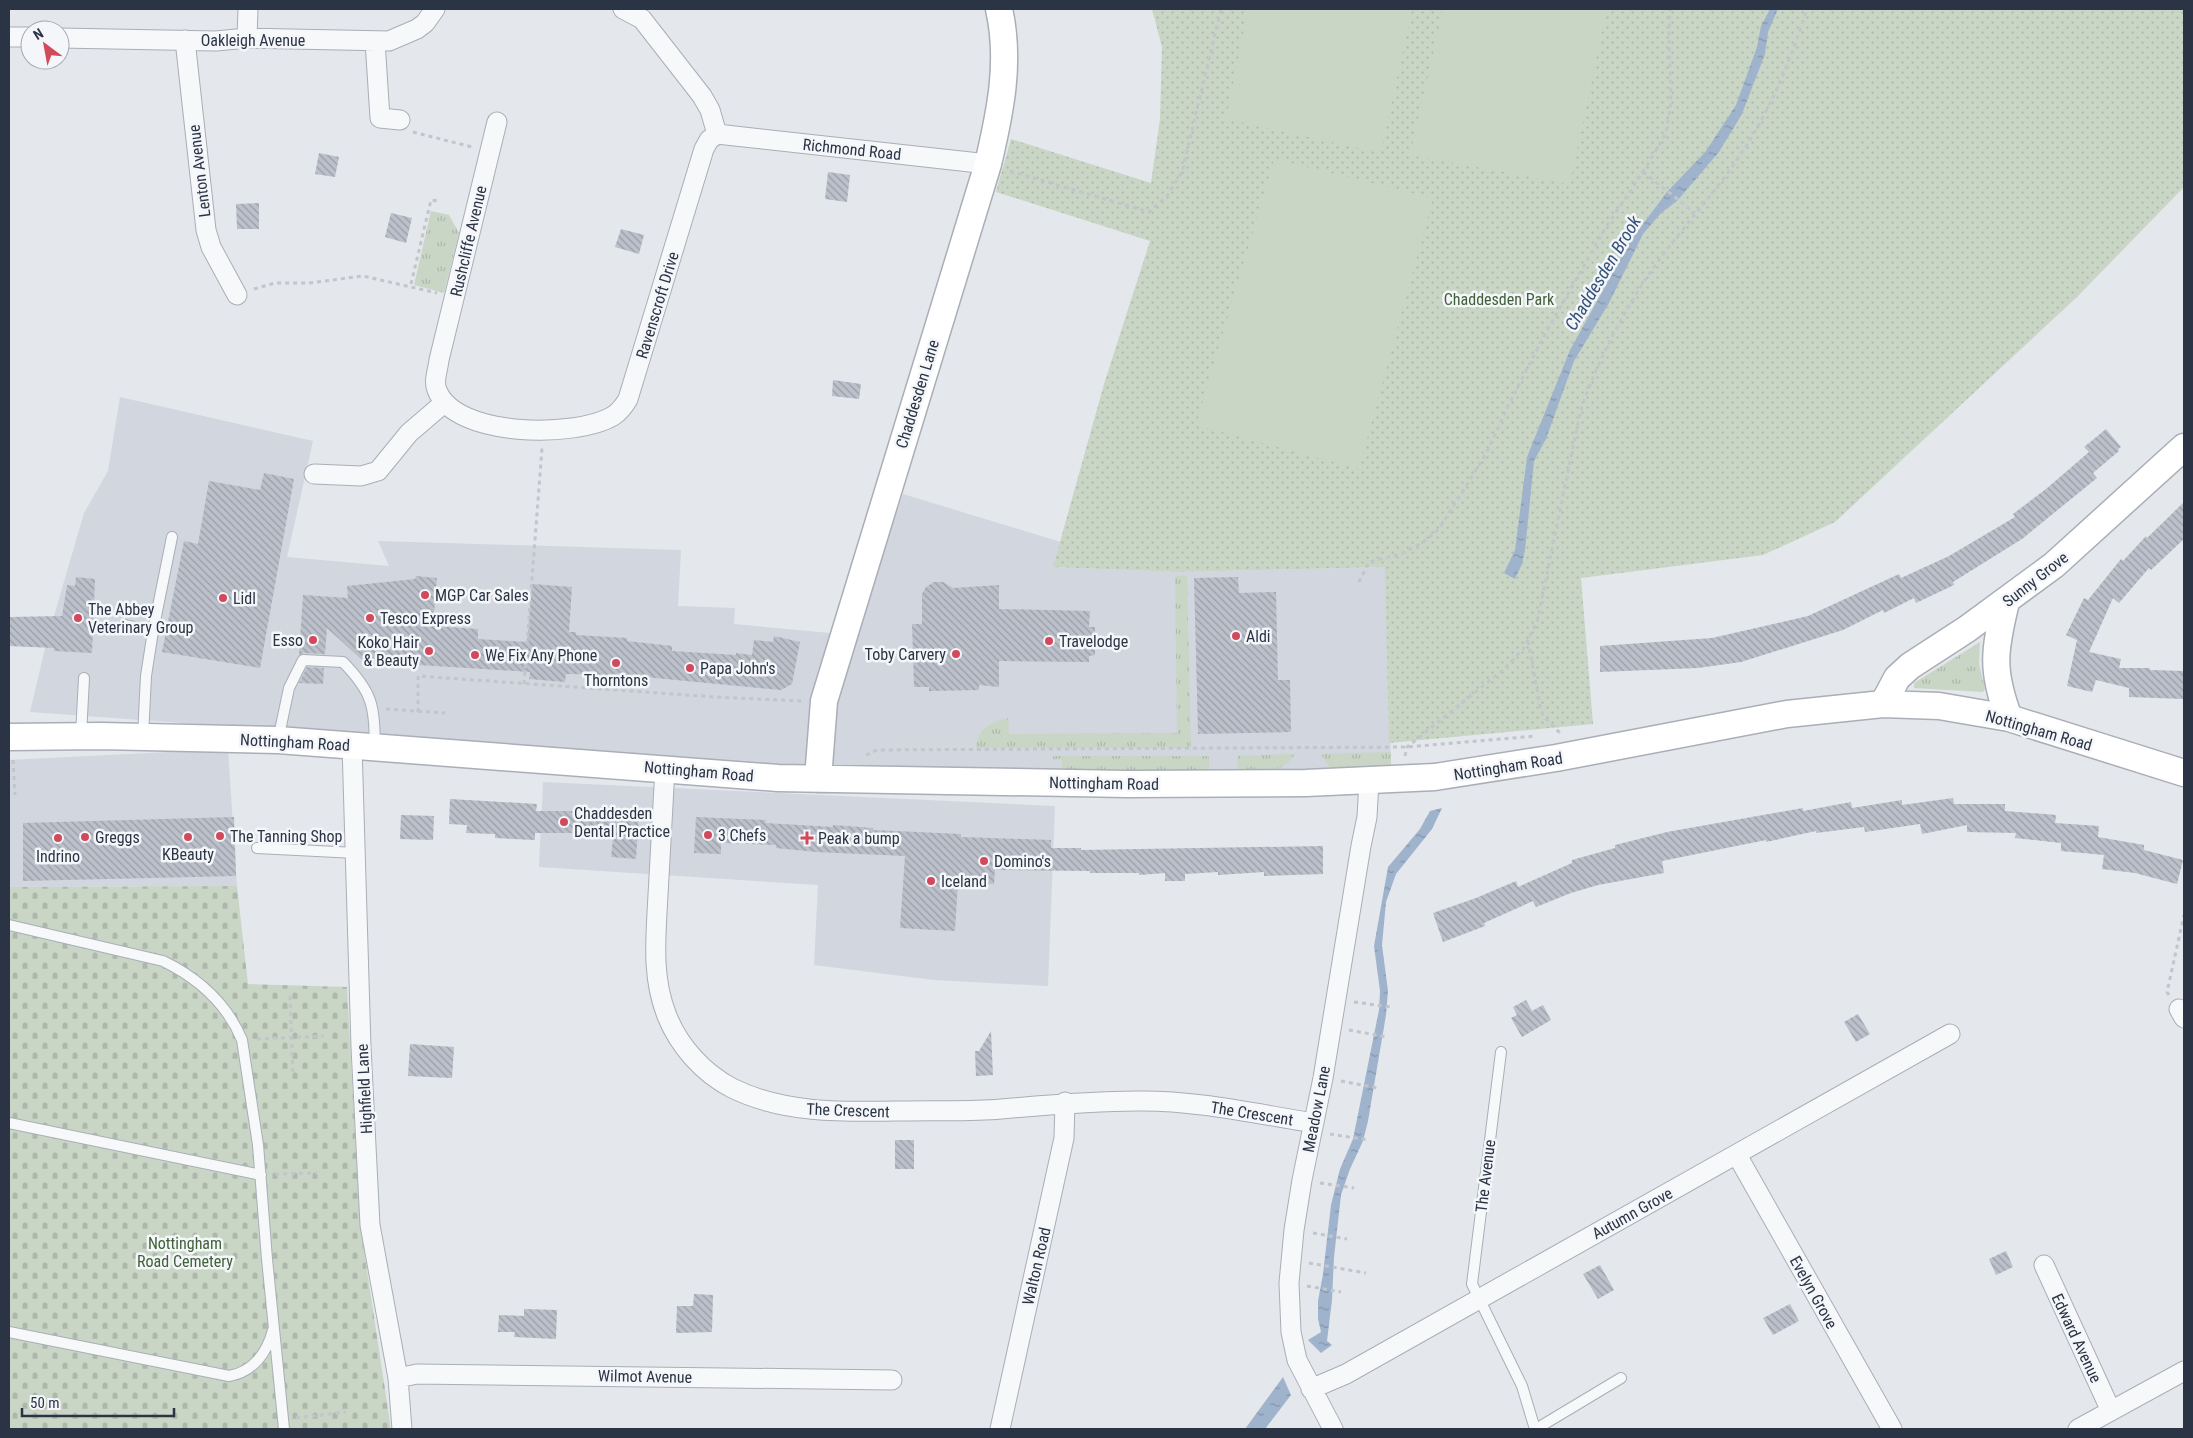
<svg xmlns="http://www.w3.org/2000/svg" width="2193" height="1438" font-family="'Roboto Condensed',sans-serif">
	<style>
		.built { fill: #d2d6de }
		.grass { fill: url(#grass-tufts) }
		.cemetery { fill: url(#cemetery-stones) }
		.park { fill: url(#park-dots) }
		.pitch { fill: #c9d6c5 }
		.water { fill: url(#water-ripples) }
		.building { fill: url(#building-back-hatch) }
		.lines { fill: none; stroke-linecap: round; stroke-linejoin: round }
		.lane-casing { stroke: #a9aeb7; stroke-width: 12 }
		.street-casing { stroke: #a9aeb7; stroke-width: 21 }
		.secondary-casing { stroke: #a9aeb7; stroke-width: 29 }
		.path { stroke: #c2c5cb; stroke-width: 3; stroke-dasharray: 4 4; stroke-linecap: butt }
		.lane { stroke: #f7f8fa; stroke-width: 10 }
		.street { stroke: #f7f8fa; stroke-width: 19 }
		.secondary { stroke: #fff; stroke-width: 26 }
		.poi-dot { fill: #d1495b; stroke: #f4f6f9; stroke-width: 2 }
		.labels { text-anchor: middle; stroke-width: 5; stroke-linejoin: round; paint-order: stroke }
		.street-label { font-size: 16px; fill: #2b3445; stroke: #f4f6f9 }
		.park-label { font-size: 16px; fill: #3f6138; stroke: #f4f6f9 }
		.poi-label { font-size: 16px; fill: #2b3445; stroke: #f4f6f9; text-anchor: start }
		.water-label { font-size: 18px; font-style: italic; fill: #34527a; stroke: #f4f6f9 }
	</style>
	<defs>
		<pattern id="grass-tufts" width="24" height="20" patternUnits="userSpaceOnUse" patternTransform="scale(1.25)"><rect width="24" height="20" fill="#c9d6c5"/><path d="M3 7l-1-3M5 7V3M7 7l1-3M15 17l-1-3M17 17v-4M19 17l1-3" fill="none" stroke="#adb8ab"/></pattern>
		<pattern id="cemetery-stones" width="16" height="16" patternUnits="userSpaceOnUse" patternTransform="scale(1.25)"><rect width="16" height="16" fill="#c9d6c5"/><path d="M2 7V4a2 2 0 0 1 4 0v3zM10 15v-3a2 2 0 0 1 4 0v3z" fill="#adb8ab"/></pattern>
		<pattern id="park-dots" width="8" height="8" patternUnits="userSpaceOnUse" patternTransform="scale(1.25)"><rect width="8" height="8" fill="#c9d6c5"/><path d="M2 2h.1M6 6h.1" fill="none" stroke="#adb8ab" stroke-width="1.8" stroke-linecap="round"/></pattern>
		<pattern id="water-ripples" width="26" height="14" patternUnits="userSpaceOnUse" patternTransform="scale(1.25)"><rect width="26" height="14" fill="#9fb4cc"/><path d="M2 4q2-2 4 0t4 0M15 11q2-2 4 0t4 0" fill="none" stroke="#8293a7"/></pattern>
		<pattern id="building-back-hatch" width="6" height="6" patternUnits="userSpaceOnUse" patternTransform="scale(1.25)"><rect width="6" height="6" fill="#bbc0ca"/><path d="M-1 5l2 2M0 0l6 6M5-1l2 2" fill="none" stroke="#989da6"/></pattern>
	</defs>
	<rect width="100%" height="100%" fill="#e4e7ec"/>
	<path class="built" d="M120,397L313,441L287,557L389,566L378,541L681,550L678,606L735,608L734,624L830,633L858,624L903,494L1061,542L1054,567L1178,572L1386,567L1391,767L1353,770L862,769L772,765L30,712L47,640L84,513L108,471Z
		M228,749L237,886L9,887V760Z
		M543,782L1055,806L1048,986L934,980L814,965L818,885L539,867Z"/>
	<path class="grass" d="M431,211L449,215L459,233L444,293L414,285Z
		M1175,576H1187L1191,748H976C976,730 992,721 1008,718L1009,734L1177,733Z
		M1980,642L1979,664L1985,689L1983,692L1914,688V683Z
		M1391,752V767L1332,770L1321,754Z
		M1295,754C1281,776 1261,770 1238,770L1237,756Z
		M1053,756H1209V770H1062V759L1053,760Z"/>
	<path class="cemetery" d="M9,875V887L237,886L248,984L347,987L360,1224L391,1429H9Z"/>
	<path class="park" d="M1152,9H2184V187L2077,297L1835,522L1763,555L1581,578L1593,724L1389,743L1385,567L1178,572L1053,567L1104,384L1150,241L996,192L1011,139L1151,183L1160,119L1162,47Z"/>
	<path class="pitch" d="M1248,9H1412L1381,153L1226,119Z
		M1443,9H1607L1570,184L1410,155Z
		M1274,159L1433,198L1359,469L1196,425Z"/>
	<path class="water" d="M1770,9H1778L1768,32L1765,54L1742,114L1719,152L1677,201L1661,213L1643,234L1609,303L1574,361L1546,439L1534,461L1525,550L1522,564L1515,579L1504,573L1515,550L1527,457L1570,350L1631,240L1667,192L1706,151L1736,105L1757,47L1761,26Z
		M1442,808L1432,829L1396,874L1386,902L1382,945L1388,991L1386,1015L1368,1121L1363,1141L1350,1169L1341,1195L1334,1257L1332,1300L1327,1341L1332,1345L1321,1353L1308,1340L1321,1332L1318,1319V1301L1323,1274L1331,1205L1340,1169L1353,1139L1379,1010L1380,991L1374,946L1388,867L1420,829L1430,811Z
		M1283,1377L1291,1395L1265,1429H1245Z"/>
	<path class="building" d="M319,153L339,157L335,177L315,174Z
		M828,172L850,175L847,202L825,199Z
		M259,203V229H237L236,204Z
		M391,213L412,218L406,243L385,237Z
		M621,229L644,235L639,254L615,247Z
		M833,380L861,384L859,399L832,396Z
		M2106,429L2121,447L2118,449L2119,451L2093,473L2097,478L2022,539L1953,582L1954,585L1916,603L1914,598L1884,613L1883,610L1843,630L1741,662L1698,668L1600,672V646L1712,638L1808,616L1899,574L1901,578L1949,556L2015,517L2013,514L2046,489L2089,452L2084,447Z
		M264,473L294,479L260,668L162,652L184,541L198,544L209,481L260,490Z
		M2184,502V539L2151,570L2149,568L2119,603L2113,598L2089,652L2121,659L2119,668H2150V670L2184,671V699L2129,697V688L2096,680L2092,692L2067,686L2077,640L2066,635L2084,598L2088,600L2121,559L2123,561L2146,536L2147,538Z
		M416,576L437,578L433,626L478,629V639L527,642L532,584L572,587L569,632H576V635L627,638V641L672,646V651L736,655V653L752,655L754,640L773,642L774,636L800,642L792,684L781,690L624,675L566,674L565,682L529,679L530,672L419,665V657L361,659L327,628L325,654L303,653L299,655L303,595L348,598L347,586L415,579Z
		M76,577L95,579L92,653L54,651V648L9,646V617L62,616L67,585L75,586Z
		M1238,577L1239,593L1276,592L1278,680H1290L1291,732L1198,734L1194,578Z
		M934,582H943L953,588L999,585V609L1090,611L1089,627H1095V655L1089,656V662L999,661V687L979,685V690L929,691V687H914L912,624H922V594L926,587Z
		M307,667L324,668L323,684L299,683Z
		M1953,798L1954,804H2005V811L2056,815L2055,823L2099,826L2098,837L2144,845V850L2183,860L2177,884L2135,873L2102,869L2104,855L2061,851V843L2015,838L2016,833L1967,832V825L1922,834L1920,824L1865,832L1864,827L1816,833V831L1766,842V840L1662,861L1664,873L1598,885L1571,893L1536,907L1533,901L1484,923L1485,926L1443,942L1433,913L1476,898L1516,881L1518,887L1572,863V860L1615,848V845L1667,832L1803,808V811L1851,802L1852,808L1902,800V805Z
		M450,799L537,804L536,811H578L639,815L636,859L611,857L613,838L577,835V833H535V840L495,838V834L466,833L467,825L449,824Z
		M401,815L434,816L433,840L400,839Z
		M234,817L236,876L23,881V823Z
		M696,817L766,820L765,823L833,827V825L873,828V830L961,834V837L1051,840V848H1081V850L1323,846V874L1264,876V872L1218,875V872L1185,874V881H1165V873L1139,875V873H1090V871L995,870L994,884L958,882L955,931L900,928L905,856L816,852L776,848V845L721,843V854L694,853Z
		M1526,1000L1532,1011L1543,1005L1551,1020L1522,1037L1511,1018L1517,1015L1513,1007Z
		M1858,1014L1870,1034L1856,1042L1844,1022Z
		M991,1031L993,1075L976,1076L975,1051H979Z
		M410,1044L454,1047L452,1078L408,1076Z
		M895,1140H914V1169H895Z
		M2006,1251L2013,1267L1996,1275L1989,1259Z
		M1600,1265L1614,1290L1598,1299L1583,1274Z
		M694,1294L713,1295L712,1332L676,1333L677,1306H693Z
		M1790,1304L1799,1321L1773,1335L1763,1318Z
		M524,1309L557,1310L556,1339L514,1337L515,1332H498L499,1315L524,1316Z"/>
	<g class="lines">
		<defs>
			<path id="lane" d="M124,625L153,631L146,676L143,736
				M153,631L172,537
				M81,735L84,678
				M278,740L289,688L303,660L343,662C373,693 374,705 375,746
				M257,848L356,853
				M9,925L163,961C198,978 227,1004 242,1040L258,1145L267,1259L284,1429
				M1501,1052L1472,1284L1522,1386L1535,1429
				M9,1123L261,1175
				M9,1332L229,1376C253,1372 267,1353 273,1330
				M1536,1429L1621,1378"/>
			<path id="street" d="M9,37H30
				M60,38L216,41L247,38L389,41L417,29L425,23L435,9
				M247,38L248,9
				M185,40L206,230L211,247L237,295
				M375,41L380,118L400,120
				M497,122L439,360C438,370 433,381 437,390C455,438 576,438 613,416C619,412 624,406 628,399L704,149L709,140L717,134L710,110L702,96L642,19L623,9
				M717,134L988,164
				M314,474L361,476L378,471L409,433L444,403
				M352,745L361,1047L370,1225L398,1378L402,1429
				M665,768C663,811 660,853 658,895C656,936 651,976 667,1016C679,1046 703,1073 732,1088C784,1114 845,1112 902,1111C935,1110 968,1112 1001,1109C1046,1105 1091,1101 1137,1101C1196,1100 1256,1114 1314,1123
				M2179,1009L2184,1018
				M1737,1155L1892,1429
				M2044,1265L2111,1411
				M398,1378L417,1374L892,1380
				M1311,1389L1346,1374L1950,1034
				M1000,1429L1064,1138L1065,1102
				M1333,1429L1297,1360L1291,1332L1289,1283L1294,1230L1302,1180L1323,1078L1361,846L1367,817L1369,781
				M2078,1429L2184,1371"/>
			<path id="secondary" d="M2006,602C1994,651 1991,670 2009,718
				M1883,704L1897,678L1910,666L1967,629L2054,565L2184,447
				M9,737L101,736L278,740L778,778L1127,784L1306,783L1435,777L1556,758L1787,714L1883,704L1939,706L2009,718L2184,773
				M818,779L824,701L988,164C1000,113 1011,62 999,9"/>
		</defs>
		<use href="#lane" class="lane-casing"/>
		<use href="#street" class="street-casing"/>
		<use href="#secondary" class="secondary-casing"/>
		<path class="path" d="M413,132L472,147
			M1010,171L1149,212L1167,196L1182,172L1221,9
			M1643,172L1695,213
			M411,284L431,200L438,201
			M254,289L275,283H309L363,276L437,293
			M1359,582L1369,562L1401,554L1422,543L1439,529L1486,454L1509,404L1545,334L1606,227L1643,172L1666,133L1671,103L1669,34L1670,9
			M1528,641L1541,711L1545,718L1560,733
			M524,684L542,448
			M386,709L445,713
			M418,712V676L715,697L801,701
			M866,755L877,750L1407,747L1536,736
			M1405,756L1407,747L1503,670L1523,649L1537,622L1580,413C1593,370 1623,312 1649,274C1678,232 1713,196 1741,154C1771,109 1791,59 1807,9
			M13,760L15,795
			M2169,995L2167,992L2184,915
			M290,996L293,1074
			M1354,1002L1391,1007
			M1349,1030L1387,1037
			M257,1039L324,1036
			M1341,1081L1378,1088
			M1330,1134L1368,1140
			M275,1174L317,1173
			M1320,1183L1354,1188
			M1313,1233L1347,1239
			M1309,1263L1366,1273
			M1307,1286L1341,1292
			M296,1418L346,1412"/>
		<use href="#lane" class="lane"/>
		<use href="#street" class="street"/>
		<use href="#secondary" class="secondary"/>
	</g>
	<g class="poi-dot">
		<circle cx="425" cy="595" r="5"/>
		<circle cx="223" cy="598" r="5"/>
		<circle cx="78" cy="618" r="5"/>
		<circle cx="370" cy="618" r="5"/>
		<circle cx="1236" cy="636" r="5"/>
		<circle cx="313" cy="640" r="5"/>
		<circle cx="1049" cy="641" r="5"/>
		<circle cx="429" cy="651" r="5"/>
		<circle cx="956" cy="654" r="5"/>
		<circle cx="475" cy="655" r="5"/>
		<circle cx="616" cy="663" r="5"/>
		<circle cx="690" cy="668" r="5"/>
		<circle cx="564" cy="822" r="5"/>
		<circle cx="708" cy="835" r="5"/>
		<circle cx="220" cy="836" r="5"/>
		<circle cx="85" cy="837" r="5"/>
		<circle cx="188" cy="837" r="5"/>
		<circle cx="58" cy="838" r="5"/>
		<path d="M804.5 830.5h5v5h5v5h-5v5h-5v-5h-5v-5h5z"/>
		<circle cx="984" cy="861" r="5"/>
		<circle cx="931" cy="881" r="5"/>
	</g>
	<g class="labels">
		<g class="street-label">
			<text x="253" y="46">Oakleigh Avenue</text>
			<text transform="translate(852 149) rotate(6)" y="6">Richmond Road</text>
			<text transform="translate(199 171) rotate(-97)" y="6">Lenton Avenue</text>
			<text transform="translate(468 241) rotate(-77)" y="6">Rushcliffe Avenue</text>
			<text transform="translate(657 305) rotate(-73)" y="6">Ravenscroft Drive</text>
			<text transform="translate(917 394) rotate(-73)" y="6">Chaddesden Lane</text>
			<text transform="translate(2035 579) rotate(-38)" y="6">Sunny Grove</text>
			<text transform="translate(2039 730) rotate(16)" y="6">Nottingham Road</text>
			<text transform="translate(295 742) rotate(3)" y="6">Nottingham Road</text>
			<text transform="translate(1508 766) rotate(-9)" y="6">Nottingham Road</text>
			<text transform="translate(699 771) rotate(5)" y="6">Nottingham Road</text>
			<text transform="translate(1104 783) rotate(1)" y="6">Nottingham Road</text>
			<text transform="translate(364 1089) rotate(-93)" y="6">Highfield Lane</text>
			<text transform="translate(1316 1109) rotate(-79)" y="6">Meadow Lane</text>
			<text transform="translate(848 1110) rotate(2)" y="6">The Crescent</text>
			<text transform="translate(1252 1113) rotate(9)" y="6">The Crescent</text>
			<text transform="translate(1485 1176) rotate(-83)" y="6">The Avenue</text>
			<text transform="translate(1632 1213) rotate(-29)" y="6">Autumn Grove</text>
			<text transform="translate(1036 1266) rotate(-77)" y="6">Walton Road</text>
			<text transform="translate(1814 1292) rotate(61)" y="6">Evelyn Grove</text>
			<text transform="translate(2077 1338) rotate(65)" y="6">Edward Avenue</text>
			<text transform="translate(645 1376) rotate(1)" y="6">Wilmot Avenue</text>
		</g>
		<g class="park-label">
			<text x="1499" y="305">Chaddesden Park</text>
			<text x="185" y="1249">Nottingham<tspan x="185" dy="18">Road Cemetery</tspan></text>
		</g>
		<g class="poi-label">
			<text x="435" y="601">MGP Car Sales</text>
			<text x="233" y="604">Lidl</text>
			<text x="88" y="615">The Abbey<tspan x="88" dy="18">Veterinary Group</tspan></text>
			<text x="380" y="624">Tesco Express</text>
			<text x="1246" y="642">Aldi</text>
			<text x="303" y="646" text-anchor="end">Esso</text>
			<text x="1059" y="647">Travelodge</text>
			<text x="419" y="648" text-anchor="end">Koko Hair<tspan x="419" dy="18">&amp; Beauty</tspan></text>
			<text x="946" y="660" text-anchor="end">Toby Carvery</text>
			<text x="485" y="661">We Fix Any Phone</text>
			<text x="700" y="674">Papa John's</text>
			<text x="616" y="686" text-anchor="middle">Thorntons</text>
			<text x="574" y="819">Chaddesden<tspan x="574" dy="18">Dental Practice</tspan></text>
			<text x="718" y="841">3 Chefs</text>
			<text x="230" y="842">The Tanning Shop</text>
			<text x="95" y="843">Greggs</text>
			<text x="818" y="844">Peak a bump</text>
			<text x="188" y="860" text-anchor="middle">KBeauty</text>
			<text x="58" y="862" text-anchor="middle">Indrino</text>
			<text x="994" y="867">Domino's</text>
			<text x="941" y="887">Iceland</text>
		</g>
		<g class="water-label">
			<text transform="translate(1603 273) rotate(-59)" y="6">Chaddesden Brook</text>
		</g>
	</g>
	<rect width="2193" height="1438" fill="none" stroke="#2b3445" stroke-width="20"/>
	<g transform="translate(45 45) rotate(328)"><circle r="24" fill="#f4f6f9" stroke="#a4a8b1"/>
	<path d="M0-4L9 19L0 12L-9 19Z" fill="#d1495b"/>
	<text y="-8" font-size="14" font-weight="bold" text-anchor="middle" fill="#2b3445">N</text>
	</g>
	<path d="M22 1408v8h152v-8" fill="none" stroke="#2b3445" stroke-width="2.5"/>
	<text x="30" y="1408" font-size="15" fill="#2b3445" stroke="#f4f6f9" stroke-width="4" paint-order="stroke">50 m</text>
</svg>
